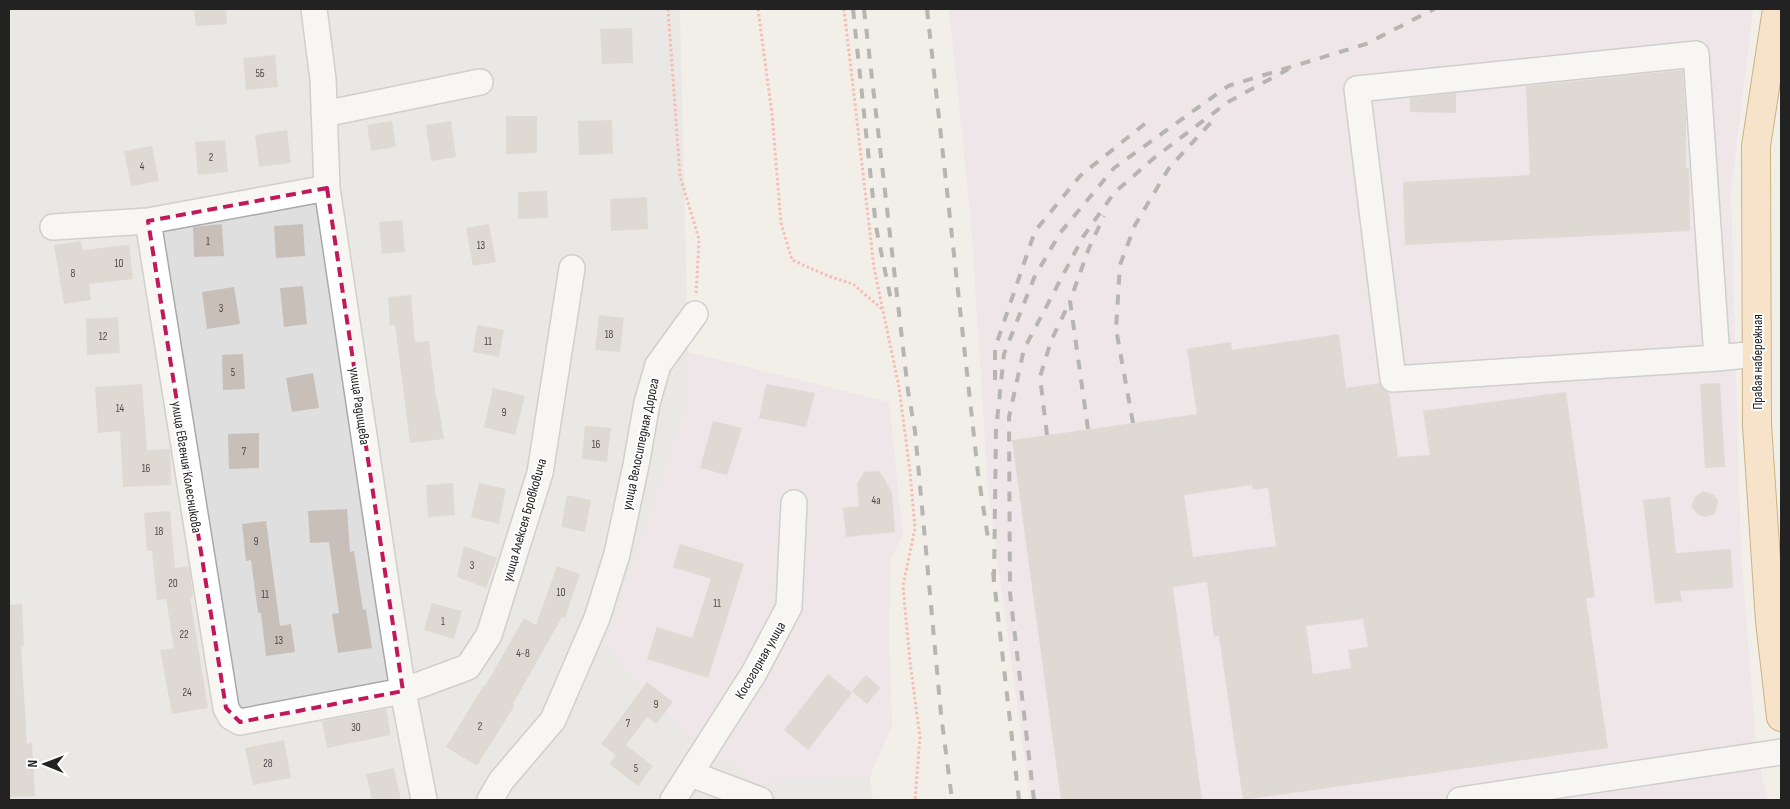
<svg xmlns="http://www.w3.org/2000/svg" width="1790" height="809" font-family="'Sofia Sans Condensed',sans-serif">
	<style>
		.residential { fill: #e0dfdf }
		.industrial { fill: #ebdbe8 }
		.building { fill: #c7bfb8; fill-rule: evenodd }
		.lines { fill: none; stroke-linecap: round; stroke-linejoin: round }
		.minor-casing { stroke: #a9a9a9; stroke-width: 28 }
		.major-casing { stroke: #a06b00; stroke-width: 30 }
		.path { stroke: #fa8072; stroke-width: 3; stroke-dasharray: 2.5 2.5; stroke-linecap: butt }
		.minor { stroke: #fff; stroke-width: 25 }
		.major { stroke: #fcd6a4; stroke-width: 28 }
		.rail { stroke: #707070; stroke-width: 4; stroke-dasharray: 10 10; stroke-linecap: butt }
		.marked { fill: none; stroke: #c2185b; stroke-width: 4; stroke-dasharray: 10 6; stroke-linejoin: round }
		.labels { text-anchor: middle; stroke-width: 4; stroke-linejoin: round; paint-order: stroke }
		.number-label { font-size: 11px; fill: #4b4948 }
		.street-label { font-size: 14px; fill: #222; stroke: #fff }
	</style>
	<rect width="100%" height="100%" fill="#f2efe9"/>
	<path class="residential" d="M9,9H680L689,395L605,646L758,781L870,777L873,800H9Z"/>
	<path class="industrial" d="M949,9H1753L1731,192L1741,553L1757,753L1768,800H1030L988,490L971,222Z
		M688,352L889,402L903,534L891,559L889,631L892,725L870,777L758,781L685,733L605,646L689,395Z"/>
	<path class="building" d="M194,9H226L227,24L196,26Z
		M632,28L633,63L602,64L600,29Z
		M275,55L278,87L246,90L243,58Z
		M1683,70L1686,120V168H1689L1690,231L1405,245L1403,182L1530,175L1526,86Z
		M1456,93V113L1410,112V98Z
		M506,116H537V153L506,154Z
		M612,120L613,154L579,155L578,121Z
		M392,121L396,147L371,151L367,125Z
		M451,121L456,157L431,161L426,125Z
		M287,130L291,163L259,167L255,135Z
		M225,140L228,172L198,175L195,142Z
		M152,146L159,181L131,186L124,151Z
		M547,191L548,218L518,219V192Z
		M647,197L648,229L611,231L610,199Z
		M402,220L405,252L382,254L379,222Z
		M222,224L224,256L194,257L193,227Z
		M303,224L305,256L276,258L274,226Z
		M489,224L496,262L473,266L466,228Z
		M81,241L83,250L129,245L133,279L89,284L91,300L64,304L54,245Z
		M303,286L307,324L284,327L280,288Z
		M234,287L240,324L207,329L202,292Z
		M411,295L415,342L429,341L436,398H437L444,439L410,443L395,325L390,326L388,297Z
		M599,315L624,318L620,352L595,350Z
		M118,317L120,353L87,355L86,319Z
		M477,325L504,330L499,357L473,352Z
		M1339,334L1346,388L1380,383L1382,388L1389,393L1398,457L1430,455L1423,411L1566,392L1595,597L1586,598L1608,748L1243,800L1219,636L1214,637L1207,582L1173,587L1202,800H1061L1012,440L1197,414L1187,349L1231,342L1232,350ZM1252,485L1253,490L1268,488L1276,546L1193,557L1184,495ZM1363,619L1368,647L1348,650L1351,668L1313,674L1306,626Z
		M243,354L245,389L223,390L222,355Z
		M313,373L319,408L292,412L286,378Z
		M1720,383L1725,467L1705,468L1700,384Z
		M142,384L147,450L170,449L171,485L123,487L120,431L98,433L95,387Z
		M766,384L815,393L806,427L759,418Z
		M493,388L525,396L515,435L484,427Z
		M713,421L742,428L727,475L700,468Z
		M585,426L611,428L607,462L582,459Z
		M259,433V468L229,469L228,434Z
		M878,471L883,476L892,493L895,532L846,537L843,508L859,506L857,484L864,472Z
		M453,483L455,515L428,517L426,485Z
		M479,483L506,489L499,524L471,517Z
		M1703,491L1714,495L1718,501L1716,511L1713,515L1705,517L1698,515L1691,506L1695,497Z
		M567,495L591,500L585,532L561,527Z
		M1670,497L1676,553L1731,549L1733,588L1680,591L1682,601L1655,604L1643,500Z
		M347,509L350,552L354,551L363,610L366,609L372,648L338,653L332,614L339,613L329,542L310,543L308,511Z
		M170,511L175,568L189,566L193,597H190L208,708L172,714L160,650L174,648L166,599L157,600L152,551H147L144,513Z
		M266,521L280,626L291,624L295,652L266,656L261,613H258L251,560L246,561L242,524Z
		M680,544L744,564L708,678L647,659L657,627L692,638L711,579L673,567Z
		M464,546L497,558L486,588L457,577Z
		M557,566L580,574L565,618L562,617L513,704L515,705L477,766L446,747L484,685L485,686L524,618L536,625Z
		M432,603L462,611L454,639L424,630Z
		M22,604L24,646H21L27,744L32,743L35,796L9,797V605Z
		M828,674L852,693L808,750L784,730Z
		M866,675L880,688L867,704L852,691Z
		M647,682L673,702L656,724L647,717L626,745L653,766L638,786L609,764L616,755L601,744Z
		M386,709L391,735L327,748L322,721Z
		M284,740L291,778L253,785L245,748Z
		M394,768L401,800H372L366,774Z"/>
	<g class="lines">
		<defs>
			<path id="minor" d="M314,9L323,79L327,188L389,603L403,691L424,800
				M324,114L480,82
				M327,188L148,221L226,708L231,717L240,722L403,691L468,667L489,635L540,473L572,268
				M53,227L148,221
				M1717,358L1696,54L1357,89L1393,379L1717,358L1757,354
				M691,774L760,800
				M490,800L501,781L553,720L597,618L617,554L636,465L647,403L658,365L695,314
				M673,800L754,673L789,607L794,503
				M1460,800L1781,752"/>
			<path id="major" d="M1777,9L1756,146L1757,425L1770,621L1781,717"/>
		</defs>
		<use href="#minor" class="minor-casing"/>
		<use href="#major" class="major-casing"/>
		<path class="path" d="M668,9L680,176L699,239L696,296
			M758,9L772,114L781,223L792,260L828,276L853,284L883,310
			M844,9L874,268L899,387L910,472L915,528L903,586L910,662L920,737L915,800"/>
		<use href="#minor" class="minor"/>
		<use href="#major" class="major"/>
		<path class="rail" d="M853,9L876,227L892,305
			M864,9L908,391L915,431L941,714L952,800
			M927,9L978,473L989,545
			M995,380V348L1035,231L1080,176L1147,122
			M1133,423L1116,329L1120,265L1135,225L1169,168L1215,118
			M1088,429L1070,301L1089,248L1104,216
			M1047,435L1040,377L1051,341L1070,301
			M993,572L1019,800
			M994,579L996,430L1004,354L1034,278L1060,233L1114,168L1228,86L1366,44L1434,9
			M1034,800L1010,593L1009,417L1024,349L1083,237L1114,193L1154,158L1228,102L1292,67"/>
	</g>
	<path d="M0 0H1790V809H0ZM327,188L403,691L240,722L226,708L148,221Z" fill="#f2efe9" fill-opacity=".55" fill-rule="evenodd"/>
	<path class="marked" d="M327,188L403,691L240,722L226,708L148,221Z"/>
	<g class="labels">
		<g class="number-label">
			<text x="260" y="77">5Б</text>
			<text x="211" y="161">2</text>
			<text x="142" y="170">4</text>
			<text x="208" y="245">1</text>
			<text x="481" y="249">13</text>
			<text x="119" y="267">10</text>
			<text x="73" y="277">8</text>
			<text x="221" y="312">3</text>
			<text x="609" y="338">18</text>
			<text x="103" y="340">12</text>
			<text x="488" y="345">11</text>
			<text x="233" y="376">5</text>
			<text x="120" y="412">14</text>
			<text x="504" y="416">9</text>
			<text x="596" y="448">16</text>
			<text x="244" y="455">7</text>
			<text x="146" y="472">16</text>
			<text x="876" y="504">4а</text>
			<text x="159" y="535">18</text>
			<text x="256" y="545">9</text>
			<text x="472" y="569">3</text>
			<text x="173" y="587">20</text>
			<text x="561" y="596">10</text>
			<text x="265" y="598">11</text>
			<text x="717" y="607">11</text>
			<text x="443" y="625">1</text>
			<text x="184" y="638">22</text>
			<text x="279" y="644">13</text>
			<text x="523" y="657">4-8</text>
			<text x="187" y="696">24</text>
			<text x="656" y="708">9</text>
			<text x="628" y="727">7</text>
			<text x="480" y="730">2</text>
			<text x="356" y="731">30</text>
			<text x="268" y="767">28</text>
			<text x="636" y="772">5</text>
		</g>
		<g class="street-label">
			<text transform="translate(1757 362) rotate(-90)" y="5">Правая набережная</text>
			<text transform="translate(360 406) rotate(82)" y="5">улица Радищева</text>
			<text transform="translate(640 444) rotate(-78)" y="5">улица Велосипедная Дорога</text>
			<text transform="translate(187 467) rotate(81)" y="5">улица Евгения Колесникова</text>
			<text transform="translate(524 520) rotate(-74)" y="5">улица Алексея Бровковича</text>
			<text transform="translate(760 660) rotate(-60)" y="5">Косогорная улица</text>
		</g>
	</g>
	<rect width="1790" height="809" fill="none" stroke="#222222" stroke-width="20"/>
	<g transform="translate(45 764) rotate(271)" stroke="#ffffff" stroke-width="4" paint-order="stroke">
	<path d="M0-4L9 19L0 12L-9 19Z" fill="#222222"/>
	<text y="-8" font-size="14" font-weight="bold" text-anchor="middle" fill="#222222">N</text>
	</g>
</svg>
